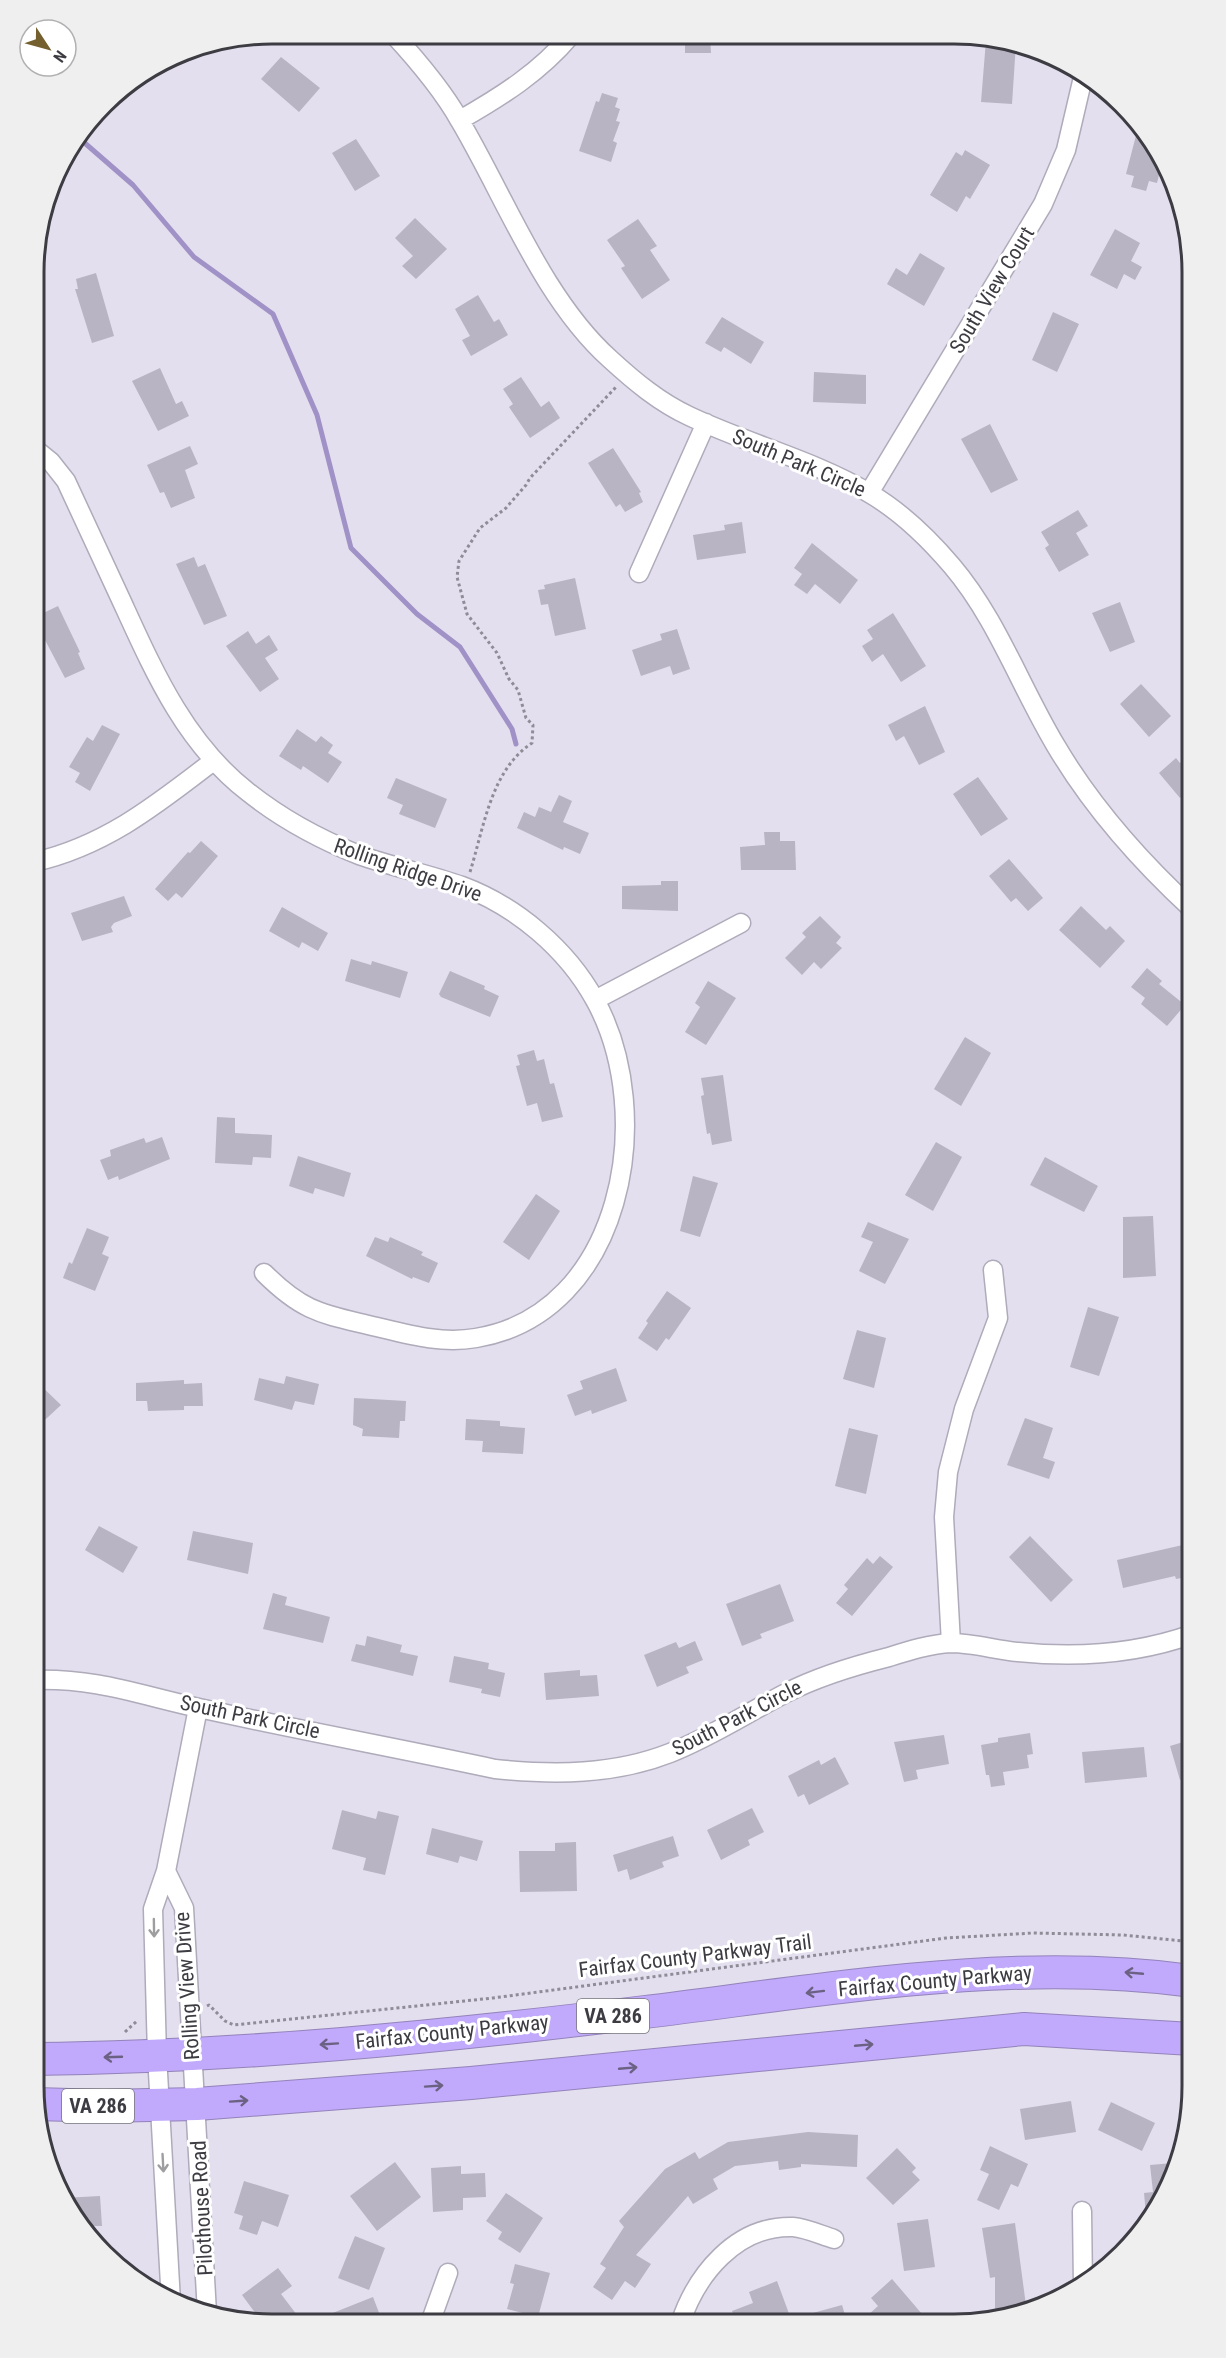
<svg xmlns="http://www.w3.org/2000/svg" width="1226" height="2358" font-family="'Roboto Condensed',sans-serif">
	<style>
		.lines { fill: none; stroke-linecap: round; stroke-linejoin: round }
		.stream { stroke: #a092c6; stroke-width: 5 }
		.building { fill: #b8b4c3 }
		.street-casing { stroke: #afabba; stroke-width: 21 }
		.highway-casing { stroke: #9383ba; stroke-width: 34 }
		.path { stroke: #8f8c97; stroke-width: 3; stroke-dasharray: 3 3; stroke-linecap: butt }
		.street { stroke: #fff; stroke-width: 18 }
		.highway { stroke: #c1a9fb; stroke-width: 32 }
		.oneway { stroke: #9e9ea0 }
		.oneway2 { stroke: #6b6283 }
		.labels { text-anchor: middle; stroke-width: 6; stroke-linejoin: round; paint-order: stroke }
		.shield { fill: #fff; stroke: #77767b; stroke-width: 1.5 }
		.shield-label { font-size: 20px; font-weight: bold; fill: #3d3c42 }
		.street-label { font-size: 21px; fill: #3d3c42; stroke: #fff }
		.rim { fill: none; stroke: #3d3c42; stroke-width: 3 }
	</style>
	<rect width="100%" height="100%" fill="#e3dfef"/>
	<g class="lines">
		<path class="stream" d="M79,138L133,185L194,257L273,314L317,415L351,548L417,614L460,647L512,729L516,744"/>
	</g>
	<path class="building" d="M685,36H710L711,53H685Z
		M986,40L1016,43L1012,104L981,102Z
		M281,57L320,88L299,112L261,79Z
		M602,93L618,98L615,107L620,109L616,121L620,122L613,141L617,143L611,162L579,151L596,101L599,102Z
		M1139,124L1153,139L1163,159L1157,183L1149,181L1146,191L1131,187L1134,176L1126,174Z
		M356,139L380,176L355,191L332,153Z
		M965,150L990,165L970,199L966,196L957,212L930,195L956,152L962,156Z
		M415,218L447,249L416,279L402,266L413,256L395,238Z
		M638,219L657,246L650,250L670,280L642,299L621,268L625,266L607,240Z
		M1115,229L1140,243L1131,261L1142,267L1135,280L1124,274L1117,289L1090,275Z
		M920,253L945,268L924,306L887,284L896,268L907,275Z
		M96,273L114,336L92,343L75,289H78L76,279Z
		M478,295L494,322L499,319L508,335L471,356L462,340L470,336L455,309Z
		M1053,312L1079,324L1057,372L1032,360Z
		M722,317L764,342L751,364L724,347L721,352L705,343Z
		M160,368L176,404L182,401L189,416L158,431L132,381Z
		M814,372L866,375V404L813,402Z
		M521,377L541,407L549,401L560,418L530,438L509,407L513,404L503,389Z
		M990,424L1018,480L991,493L961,439Z
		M190,446L198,464L185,470L195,498L171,508L164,492L160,493L147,465Z
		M613,448L641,492L639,493L643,502L625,512L620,504L616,507L588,463Z
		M1078,510L1088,526L1076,533L1089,555L1059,572L1045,548L1049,545L1041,532Z
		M742,522L746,553L697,560L693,535L725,530L724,525Z
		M812,543L858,580L840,604L815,584L807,594L794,585L802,574L794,568Z
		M194,557L198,567L205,564L227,616L204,625L176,564Z
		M575,578L586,629L555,636L548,604L541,605L538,590L545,589L544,585Z
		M1120,602L1135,642L1110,652L1092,613Z
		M58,606L80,652L78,653L85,669L65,678L35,621V617Z
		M893,613L926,666L901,682L883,654L872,662L862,646L873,639L867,630Z
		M677,629L690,669L673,675L670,666L641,676L632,650L662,640L660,634Z
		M248,631L256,644L269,635L278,650L265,658L279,679L260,692L226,646Z
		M1141,684L1171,716L1149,737L1120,704Z
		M925,706L945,752L919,765L904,736L896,741L888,725Z
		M102,725L120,734L90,791L75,782L80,773L69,767L87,737L93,741Z
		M297,729L316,742L321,736L333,745L328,753L342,762L328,783L303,766L301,770L279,756Z
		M1193,753V807L1183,795L1180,798L1159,773L1176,758L1180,763Z
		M978,777L1008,819L981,836L953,794Z
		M396,778L447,799L435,828L399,814L403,805L387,798Z
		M559,795L572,801L563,822L589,833L580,854L564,847L563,850L517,828L524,812L535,817L539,807L551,812Z
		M764,832H780V841H795L796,870H741L740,847L765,845Z
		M201,841L218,856L182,898L176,893L168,901L155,889L188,852L190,853Z
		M1009,859L1043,898L1028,911L1016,898L1011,902L989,876Z
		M661,881H678V911L622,909V886L661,885Z
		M124,896L132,916L114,923L111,927L113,932L82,941L71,913Z
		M1081,906L1106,930L1110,926L1125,941L1100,968L1059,930Z
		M282,907L328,933L318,951L302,942L299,948L269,931Z
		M820,916L841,937L836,943L842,948L821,969L814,962L802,975L785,958L806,937L802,933Z
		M351,959L371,965L372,961L408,972L400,998L345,981Z
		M1147,968L1162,981L1159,984L1185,1005L1167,1026L1141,1004L1145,998L1131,987Z
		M450,971L485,986L484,989L499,996L490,1017L441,997L439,994Z
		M708,981L736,998L706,1045L685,1032L700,1007L695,1003Z
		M965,1037L991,1053L961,1106L934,1089Z
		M534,1050L537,1061L544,1059L550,1084L554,1083L563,1117L542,1122L537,1103L527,1106L516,1066L520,1065L517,1055Z
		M723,1075L732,1141L712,1145L710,1133L707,1134L701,1096L704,1095L701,1078Z
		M217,1117L235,1118V1133L272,1135L271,1158L253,1157L252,1165L215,1163Z
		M162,1137L170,1159L119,1180L118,1176L108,1180L100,1160L111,1156L110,1150L144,1138L146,1143Z
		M936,1142L962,1157L933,1211L905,1195Z
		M298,1156L351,1173L344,1197L315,1188L313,1194L289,1186Z
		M1045,1157L1098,1186L1084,1212L1030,1185Z
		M693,1176L718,1183L700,1237L680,1231Z
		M536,1194L560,1211L529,1260L503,1242Z
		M1153,1216L1156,1276L1123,1278V1217Z
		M868,1222L909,1239L885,1284L859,1271L873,1242L861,1237Z
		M87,1228L109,1237L102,1254L109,1257L95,1291L63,1278L69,1262L72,1264Z
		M375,1237L388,1242L390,1237L423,1252L421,1255L438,1263L429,1283L413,1277L412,1279L366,1256Z
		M667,1291L691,1308L669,1340L666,1338L657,1351L638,1338L648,1323L646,1321Z
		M1088,1307L1119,1317L1099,1376L1070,1367Z
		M857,1330L886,1338L874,1388L843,1379Z
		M616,1368L627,1401L592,1414L591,1410L575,1416L567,1395L583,1389L580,1381Z
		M286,1376L319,1384L314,1405L295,1401L292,1410L254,1400L259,1378L284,1384Z
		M34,1379L61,1405L34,1430Z
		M184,1380V1384L202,1383L203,1406H184V1410L148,1411L147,1401H136V1383Z
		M354,1398L406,1401L405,1421H400L399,1438L362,1436L363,1429L353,1425Z
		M1025,1418L1053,1428L1043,1458L1055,1462L1049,1479L1007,1465Z
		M466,1419L500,1421V1426L525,1428L523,1454L482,1452L483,1441L465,1440Z
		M849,1428L878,1435L866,1494L835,1486Z
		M99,1526L138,1547L123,1573L85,1550Z
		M193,1531L253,1543L248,1574L187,1560Z
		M1030,1536L1073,1580L1051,1602L1009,1557Z
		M1187,1544L1193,1576L1176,1579L1175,1576L1123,1588L1117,1560Z
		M880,1556L893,1567L852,1616L836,1603L848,1589L844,1585L867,1558L873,1564Z
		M780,1584L794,1621L760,1634L762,1638L742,1646L726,1604Z
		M273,1593L287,1597L285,1605L330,1617L323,1643L263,1629Z
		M367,1636L402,1645L400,1652L418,1656L413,1676L351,1661L356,1644L365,1646Z
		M695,1641L703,1660L686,1667L689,1673L657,1687L644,1655L676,1642L679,1648Z
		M454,1656L489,1663L488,1669L505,1673L500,1697L481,1693L482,1689L449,1682Z
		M580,1670V1676L597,1675L599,1696L546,1700L544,1673Z
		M1030,1733L1033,1754L1027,1755L1029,1768L1003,1772L1005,1785L991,1787L989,1775H986L981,1745L998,1742V1738Z
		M944,1735L949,1764L916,1770L918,1779L904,1782L894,1742Z
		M1193,1739V1776L1180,1780L1170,1746Z
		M1144,1747L1147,1777L1085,1783L1082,1752Z
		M835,1757L849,1784L809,1805L804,1794L798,1797L788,1776L819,1760L821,1765Z
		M752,1808L764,1832L748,1840L750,1845L721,1860L707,1830Z
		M342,1810L376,1819L378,1811L399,1816L385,1875L363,1870L366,1858L332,1849Z
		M432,1828L483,1841L477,1861L460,1856L458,1863L426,1854Z
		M673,1836L679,1856L662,1862L664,1867L630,1880L627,1869L618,1872L613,1855Z
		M576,1842L577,1891L520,1892L519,1851H555V1843Z
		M1071,2101L1076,2132L1025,2140L1020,2109Z
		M1111,2102L1155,2123L1142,2151L1098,2130Z
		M808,2132L858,2135L857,2167L801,2164V2167L779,2170L778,2161L735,2166L713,2179L718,2189L693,2204L688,2196L636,2255L651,2264L635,2288L625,2281L612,2300L593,2287L606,2268L600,2264L624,2227L619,2221L665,2169L695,2152L699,2159L728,2142Z
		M990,2146L1028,2164L1018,2187L1011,2184L999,2210L977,2200L989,2174L980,2170Z
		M897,2148L916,2168L912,2172L920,2180L893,2205L866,2178Z
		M395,2162L421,2197L377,2231L350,2196Z
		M1173,2163L1175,2178L1147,2226L1144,2193L1153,2192L1150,2165Z
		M461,2166V2174L485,2173L486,2197L463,2198V2210L433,2212L431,2168Z
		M244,2181L289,2195L278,2227L262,2221L257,2235L239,2229L243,2216L234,2213Z
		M506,2193L543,2218L520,2253L498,2239L502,2232L486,2221Z
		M100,2196L102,2226H92L93,2241L73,2219L63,2198Z
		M928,2219L935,2267L904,2271L897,2223Z
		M1015,2223L1027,2313L995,2318V2277L990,2278L982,2228Z
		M355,2236L385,2248L369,2290L338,2278Z
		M515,2264L550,2273L538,2317L507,2309L514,2284L510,2283Z
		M278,2268L292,2286L281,2294L297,2315L282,2323L274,2313L262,2322L242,2295Z
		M892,2279L922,2314L909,2325H857L878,2306L871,2298Z
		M777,2281L791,2319L842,2305L848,2325H789L788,2322L737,2324L732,2311L753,2303L749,2292Z
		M373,2297L383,2323H310V2322Z"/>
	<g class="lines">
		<defs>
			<path id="street" d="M393,34C417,60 442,89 460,121C505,197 543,299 610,359C634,381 659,402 689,416C748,444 813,460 869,493C900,511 929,539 952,566C997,619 1020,686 1056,746C1092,807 1141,862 1193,910
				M460,120C502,96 540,72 571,35
				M35,449L51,462L66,481C85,522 104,563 123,604C155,674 186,744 248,792C282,819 319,839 359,855C393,867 428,874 462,886C516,906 567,949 595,1000C658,1114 623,1314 476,1338C442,1344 410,1335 377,1327C324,1314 305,1314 264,1273
				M869,493L1043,204L1066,150L1084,73
				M639,573L706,423
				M34,862C105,846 156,805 212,762
				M595,1000L741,923
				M951,1643L944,1517L948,1472L964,1409L998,1318L993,1270
				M33,1680C97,1678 139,1695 199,1708C298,1730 397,1748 495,1769C554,1775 614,1775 670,1753C711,1737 747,1713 786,1693C819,1676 853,1666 889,1657C908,1651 930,1644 951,1643C973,1643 996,1650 1018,1652C1077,1658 1137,1654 1193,1634
				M166,1871L184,1908L207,2313
				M1082,2211L1083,2287
				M171,2302L157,2055L153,1909L166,1871L198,1708
				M430,2323L448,2273
				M680,2324C696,2275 736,2225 793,2227C806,2228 821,2235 834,2239"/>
			<path id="highway" d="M33,2059C237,2057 442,2037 645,2012C826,1990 1011,1956 1192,1981
				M36,2104L103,2106L197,2104L471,2083L1024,2029L1192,2039"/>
		</defs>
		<use href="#street" class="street-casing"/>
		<use href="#highway" class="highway-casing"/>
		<path class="path" d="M470,872C484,827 491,770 532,743L533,725L526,718L518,690L509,679L497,653L467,614L457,577L459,561L480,528L506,508L526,485L530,478L616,387
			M207,2006L209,2005L225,2021L234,2025L493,1998L946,1938L1033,1933L1123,1935L1193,1942
			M125,2032L138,2020"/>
		<use href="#street" class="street"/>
		<use href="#highway" class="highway"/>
	</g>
	<defs><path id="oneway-shaft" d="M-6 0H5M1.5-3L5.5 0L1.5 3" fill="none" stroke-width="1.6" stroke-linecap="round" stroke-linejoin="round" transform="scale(1.5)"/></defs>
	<g class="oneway">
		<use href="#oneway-shaft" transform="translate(154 1928) rotate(89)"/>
		<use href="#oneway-shaft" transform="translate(163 2163) rotate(87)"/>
	</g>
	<g class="oneway2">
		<use href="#oneway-shaft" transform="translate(1134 1973) rotate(-175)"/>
		<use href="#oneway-shaft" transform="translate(815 1992) rotate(173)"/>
		<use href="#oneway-shaft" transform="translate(329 2044) rotate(176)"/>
		<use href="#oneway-shaft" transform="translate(864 2045) rotate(-5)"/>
		<use href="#oneway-shaft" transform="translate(113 2057) rotate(178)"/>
		<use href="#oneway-shaft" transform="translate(628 2068) rotate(-5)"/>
		<use href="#oneway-shaft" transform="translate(434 2086) rotate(-4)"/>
		<use href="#oneway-shaft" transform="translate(239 2101) rotate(-4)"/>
	</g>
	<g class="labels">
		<g class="shield">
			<rect x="577" y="1999" width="72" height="34" rx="4.5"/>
			<rect x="62" y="2089" width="72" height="34" rx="4.5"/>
		</g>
		<g class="shield-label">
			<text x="613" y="2023">VA 286</text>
			<text x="98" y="2113">VA 286</text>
		</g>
		<g class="street-label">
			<text transform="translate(992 290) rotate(-59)" y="7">South View Court</text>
			<text transform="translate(799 463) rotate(23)" y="7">South Park Circle</text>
			<text transform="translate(408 870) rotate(19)" y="7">Rolling Ridge Drive</text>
			<text transform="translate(250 1717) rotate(12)" y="7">South Park Circle</text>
			<text transform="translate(737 1718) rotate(-27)" y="7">South Park Circle</text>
			<text transform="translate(695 1956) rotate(-7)" y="7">Fairfax County Parkway Trail</text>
			<text transform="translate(935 1981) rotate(-5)" y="7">Fairfax County Parkway</text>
			<text transform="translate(187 1986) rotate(-94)" y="7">Rolling View Drive</text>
			<text transform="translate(452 2032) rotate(-6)" y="7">Fairfax County Parkway</text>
			<text transform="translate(202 2208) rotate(-93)" y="7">Pilothouse Road</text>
		</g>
	</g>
	<path d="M0 0H1226V2358H0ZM272 44H954A228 228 0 0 1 1182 272V2086A228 228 0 0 1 954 2314H272A228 228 0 0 1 44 2086V272A228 228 0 0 1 272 44Z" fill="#efeff0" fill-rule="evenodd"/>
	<path class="rim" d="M272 44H954A228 228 0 0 1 1182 272V2086A228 228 0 0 1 954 2314H272A228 228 0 0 1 44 2086V272A228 228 0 0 1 272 44Z"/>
	<g transform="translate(48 48) rotate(126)"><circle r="28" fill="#ffffff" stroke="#b1b1b3" stroke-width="1.5"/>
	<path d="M0-4.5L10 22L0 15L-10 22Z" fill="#74602f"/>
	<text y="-9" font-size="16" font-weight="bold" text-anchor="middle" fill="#3d3c42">N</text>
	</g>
</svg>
